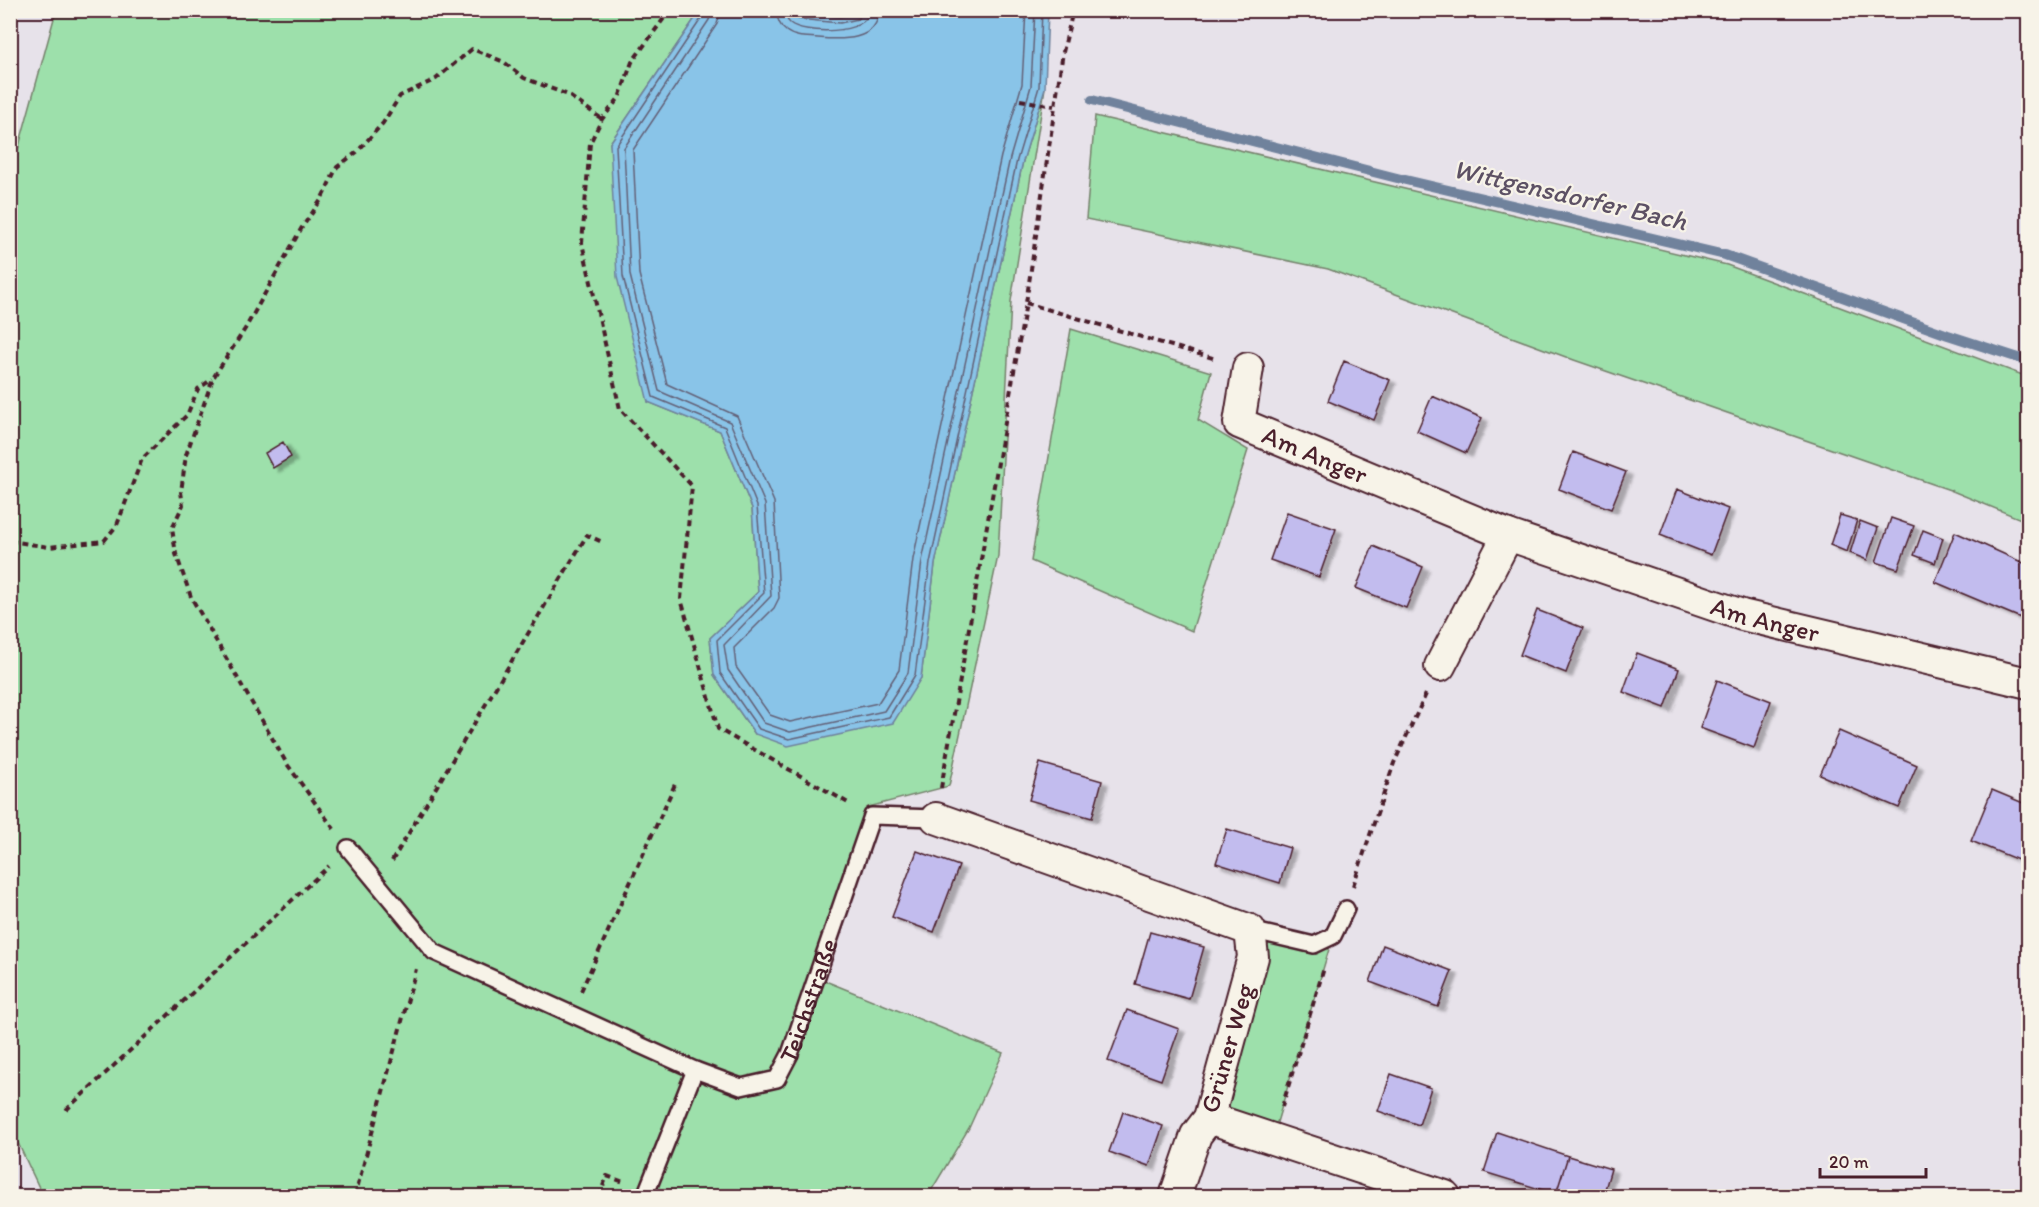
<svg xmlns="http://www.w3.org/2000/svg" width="2039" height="1207" font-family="Itim,sans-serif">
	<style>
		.green { fill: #9de0ab; stroke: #74806b; stroke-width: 1.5 }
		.water { fill: #89c4e8; stroke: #70829c; stroke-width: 1.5 }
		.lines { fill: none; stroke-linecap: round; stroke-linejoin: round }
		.shore { stroke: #636177; stroke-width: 1.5 }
		.stream { stroke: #70829c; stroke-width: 10 }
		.building { fill: #c2bcee; stroke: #4a1f2b; stroke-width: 1.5; filter: url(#shadow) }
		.lane-casing { stroke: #4a1f2b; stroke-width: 20 }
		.street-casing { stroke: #4a1f2b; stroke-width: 34 }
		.path { stroke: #4a1f2b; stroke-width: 4; stroke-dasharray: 6 4.5; stroke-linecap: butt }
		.lane { stroke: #f7f3e8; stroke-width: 15 }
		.street { stroke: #f7f3e8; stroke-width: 30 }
		.labels { text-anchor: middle; stroke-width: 4.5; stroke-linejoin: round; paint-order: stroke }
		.street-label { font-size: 26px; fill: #4a1f2b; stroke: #f7f3e8 }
		.water-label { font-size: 27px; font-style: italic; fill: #5d5164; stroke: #f7f3e8 }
	</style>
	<defs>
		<filter id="shadow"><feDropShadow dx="6" dy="4" stdDeviation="1.5" flood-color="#0004"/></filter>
	</defs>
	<rect width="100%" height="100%" fill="#e7e2ea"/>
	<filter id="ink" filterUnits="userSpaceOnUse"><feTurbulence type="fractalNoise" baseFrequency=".0167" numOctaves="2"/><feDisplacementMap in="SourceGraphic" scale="12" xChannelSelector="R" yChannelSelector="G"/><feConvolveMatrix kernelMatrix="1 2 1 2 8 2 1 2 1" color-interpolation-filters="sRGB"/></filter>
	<g filter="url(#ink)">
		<path class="green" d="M56,11H700L610,143L648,402L720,431L752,508L758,592L710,638L714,675L755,734L921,678L935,564L1023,161L1045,88L1011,301L998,556L949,786L868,807L818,978L1003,1053L969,1128L928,1196H43L11,1128L10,179Z
			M765,11H868L840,17Z
			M1095,116L1727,265L2028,377V522L1950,490L1574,360L1328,269L1086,219Z
			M1071,329L1211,372L1198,420L1248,450L1192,631L1031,561Z
			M1250,930L1314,945L1333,936L1272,1139L1209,1118Z"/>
		<path class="water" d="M868,11H1048L1045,88L1023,161L935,564L921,678L893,723L788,746L755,734L714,675L710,638L758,592L752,508L720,431L648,402L617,277L610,143L700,11H765L840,17Z"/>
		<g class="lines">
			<path class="shore" d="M704,10L703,16L616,146L623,276L653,397L725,427L757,506L764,593L717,640L720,673L759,729L789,739L889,717L915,675L930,563L1017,160L1039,87L1042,10
				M712,10L709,20L624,148L630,275L659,391L730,422L765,504L771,596L724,645L728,670L764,723L790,732L884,711L908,673L922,561L1010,158L1031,86L1035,10
				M721,10L717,24L633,150L639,274L667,384L737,416L774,502L779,598L774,608L734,648L736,667L770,715L790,722L878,703L899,670L913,559L1001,156L1022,84L1026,10
				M776,10C777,19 779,26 786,31C795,38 808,37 818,38C841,40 878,42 879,10
				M785,10C786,16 786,20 790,23C803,34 868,36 870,10
				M793,10L794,16L798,19L840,23L858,19L862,10"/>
			<path class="stream" d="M1092,100L1397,178L1725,255L1948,335L2028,361"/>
		</g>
		<path class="building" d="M1344,361L1390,380L1374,420L1328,401Z
			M1432,396L1482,418L1466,453L1417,431Z
			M283,442L291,457L273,468L265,453Z
			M1573,452L1626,472L1611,509L1559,489Z
			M1677,489L1728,509L1711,555L1660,535Z
			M1287,512L1336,529L1319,577L1270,560Z
			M1840,515L1857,520L1847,552L1830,545Z
			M1891,518L1914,526L1898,569L1876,562Z
			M1860,521L1878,528L1867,560L1850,553Z
			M1923,530L1943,538L1935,563L1914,555Z
			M1955,532L2028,565V621L1935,582Z
			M1373,546L1423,567L1406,608L1356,588Z
			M1537,610L1583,628L1566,673L1520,655Z
			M1637,653L1679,669L1665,708L1623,692Z
			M1717,680L1771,701L1754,748L1700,728Z
			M1839,731L1917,765L1899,808L1820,775Z
			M1040,763L1102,781L1092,818L1029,800Z
			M1992,790L2028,805V864L1971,841Z
			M1227,829L1290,848L1280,883L1216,863Z
			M917,851L959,866L934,932L892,917Z
			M1150,932L1204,947L1189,999L1135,984Z
			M1383,945L1452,971L1438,1007L1370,982Z
			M1127,1010L1179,1029L1161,1080L1108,1061Z
			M1391,1074L1431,1088L1419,1125L1378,1111Z
			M1123,1112L1163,1126L1149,1166L1109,1152Z
			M1497,1132L1568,1156L1556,1194L1484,1172Z
			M1568,1156L1611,1169L1603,1196L1556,1194Z"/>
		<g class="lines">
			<defs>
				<g id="lane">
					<path id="s1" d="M348,848L434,952L695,1070L741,1087L777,1079L790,1054L872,816L936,818"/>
					<path d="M1250,930L1314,945L1333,936L1346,909"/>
					<path d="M647,1191L695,1070"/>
				</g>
				<g id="street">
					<path id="s2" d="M1248,368L1239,423L1508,535L1742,615L2028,683"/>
					<path d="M1440,666L1508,535"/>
					<path d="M936,818L1250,930L1253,957L1209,1118L1196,1135L1175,1196"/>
					<path d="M1209,1118L1445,1196"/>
				</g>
			</defs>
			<use href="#lane" class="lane-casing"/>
			<use href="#street" class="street-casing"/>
			<path class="path" d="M670,10L632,62L619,98L602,119L590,143L582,243L620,409L692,486L681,599L718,729L850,804
				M1020,100L1054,106
				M1026,303L1216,359
				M10,541L49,547L104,541L117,525L142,459L187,415L198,389L212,379
				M941,788L1026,303L1063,52L1073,10
				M334,829L287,764L191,597L176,554L172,528L183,505L181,492L186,455L213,378L245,329L301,229L321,200L337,167L357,152L383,123L400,96L436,79L472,49L504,62L524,78L568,95L602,119
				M392,861L587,535L602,542
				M1353,886L1394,763L1426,694
				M581,991L676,782
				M1282,1107L1324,968
				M66,1110L329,866
				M355,1196L416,969
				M599,1196L607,1176L624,1182"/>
			<use href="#lane" class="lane"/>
			<use href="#street" class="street"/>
		</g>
	</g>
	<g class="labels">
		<g class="street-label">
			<text dy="9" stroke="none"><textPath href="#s2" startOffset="138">Am Anger</textPath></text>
			<text dy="9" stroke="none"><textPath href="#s2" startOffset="618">Am Anger</textPath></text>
			<text dy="9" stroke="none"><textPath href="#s1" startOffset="592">Teichstraße</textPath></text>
			<text transform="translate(1227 1048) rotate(-74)" y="9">Grüner Weg</text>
		</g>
		<g class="water-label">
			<text transform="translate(1570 195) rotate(13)" y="9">Wittgensdorfer Bach</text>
		</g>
	</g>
	<rect width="2039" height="1207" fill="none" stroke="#f7f3e8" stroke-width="36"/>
	<rect x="18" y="18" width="2003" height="1171" fill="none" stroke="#4a1f2b" stroke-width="2" filter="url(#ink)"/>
	<path d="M1820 1168v9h106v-9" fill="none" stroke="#4a1f2b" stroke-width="3"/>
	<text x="1829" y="1168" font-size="18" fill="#4a1f2b" stroke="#f7f3e8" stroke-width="4.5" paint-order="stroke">20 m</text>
</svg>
